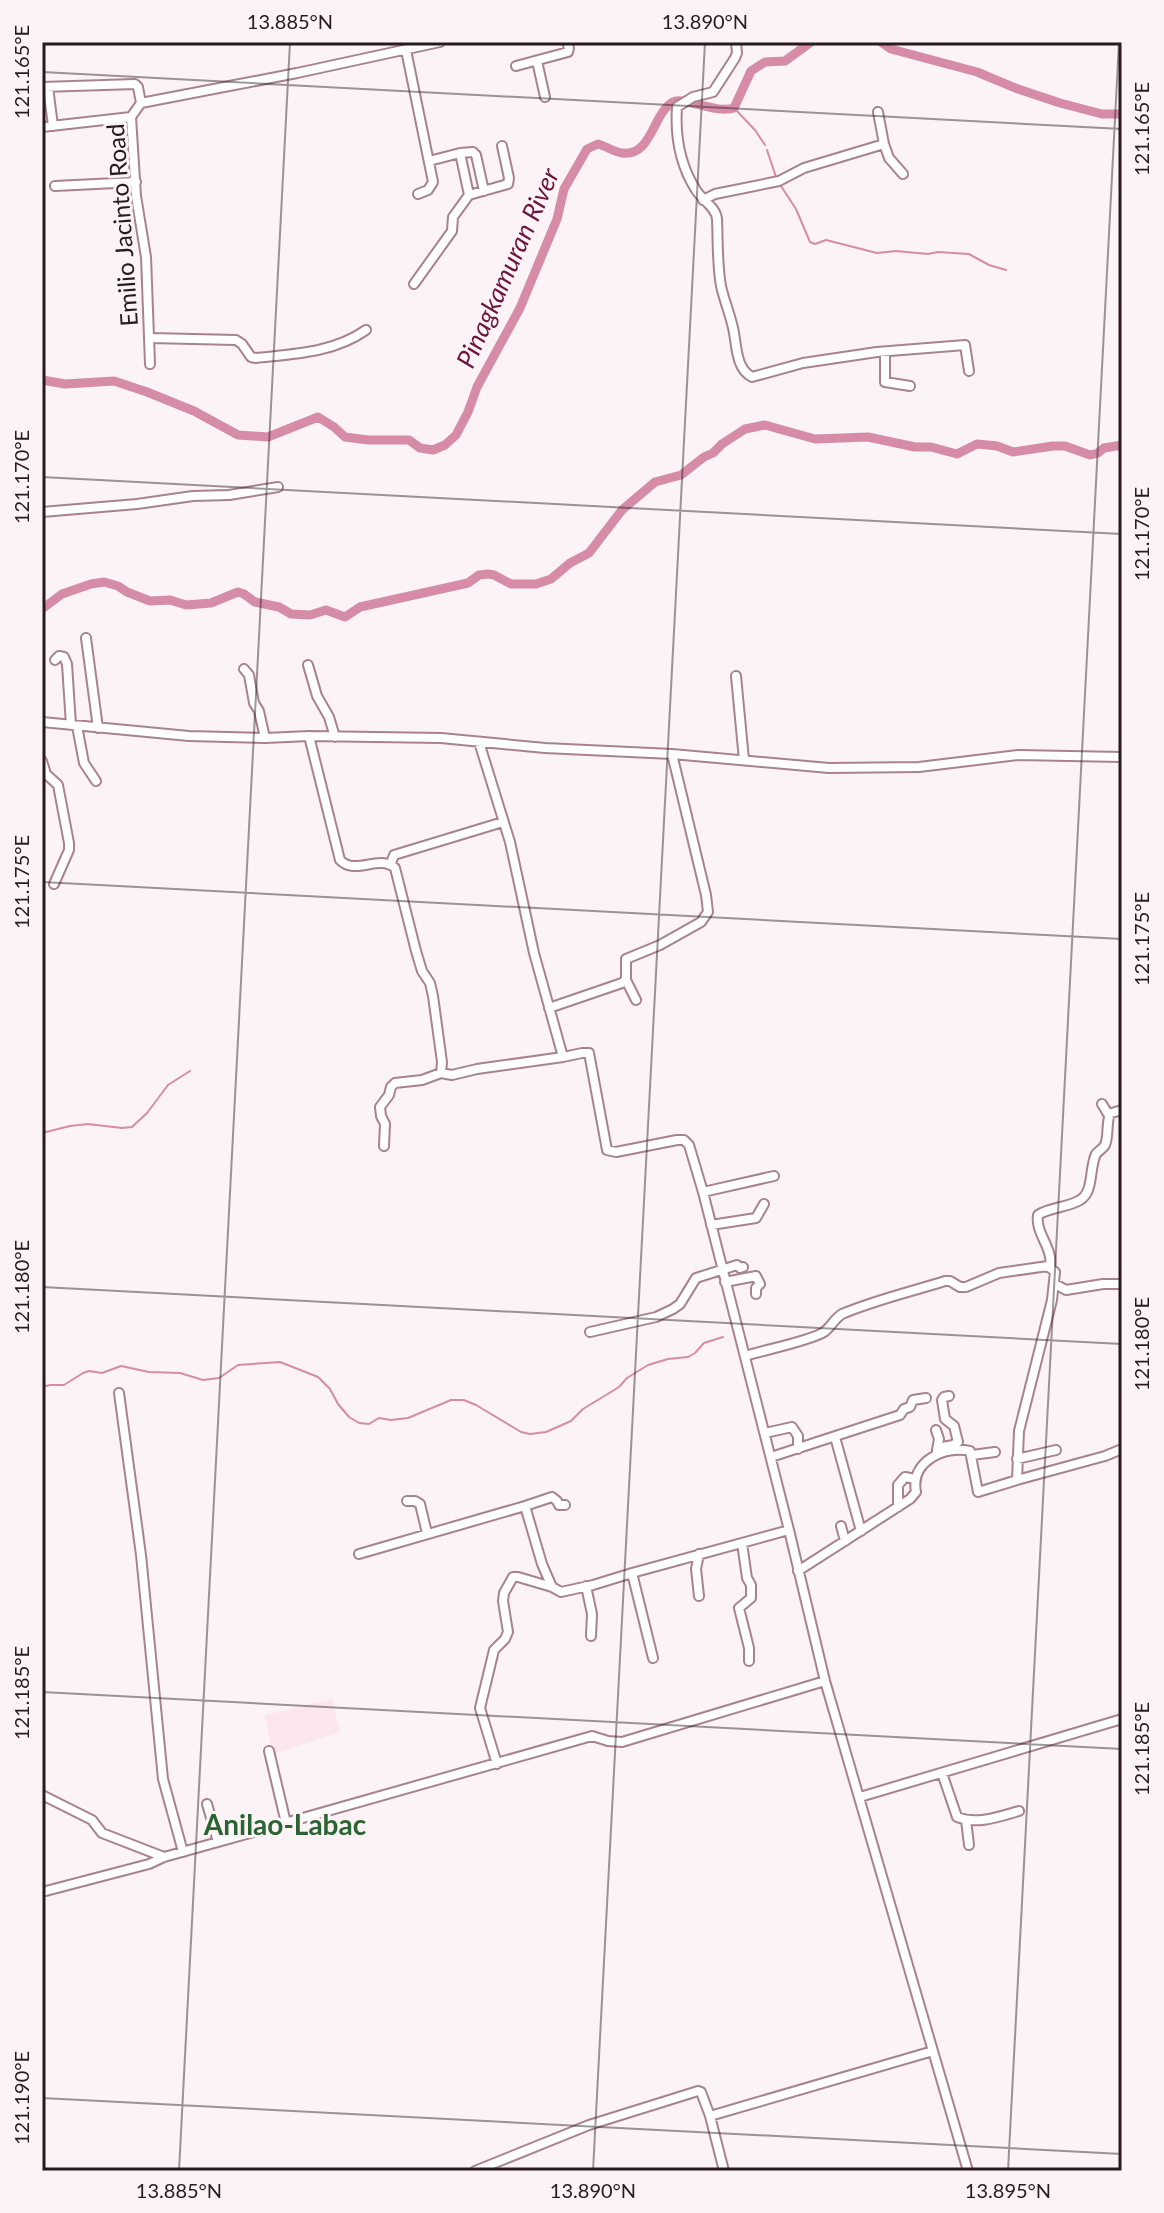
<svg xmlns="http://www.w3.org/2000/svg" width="1164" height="2213" font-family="Lato,sans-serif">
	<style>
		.built { fill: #fae6ec }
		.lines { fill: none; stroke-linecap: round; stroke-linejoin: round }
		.stream { stroke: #d68ca7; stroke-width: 2 }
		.river { stroke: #d68ca7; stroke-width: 9 }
		.minor-casing { stroke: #a8838f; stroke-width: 12 }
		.minor { stroke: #fff; stroke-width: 8 }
		.ticks { fill: none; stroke: #281a1f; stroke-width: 2; stroke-opacity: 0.45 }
		.labels { text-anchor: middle; stroke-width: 6; stroke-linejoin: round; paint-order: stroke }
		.street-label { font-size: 24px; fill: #281a1f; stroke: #fbf3f5 }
		.water-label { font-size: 26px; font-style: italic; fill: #6c153f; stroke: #fbf3f5 }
		.quarter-label { font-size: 28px; font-weight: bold; fill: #2a6432; stroke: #fbf3f5 }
		.neatline { fill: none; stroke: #281a1f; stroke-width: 3 }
		.ticks-label { font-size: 20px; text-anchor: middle; fill: #281a1f }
	</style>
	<rect width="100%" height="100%" fill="#fbf3f5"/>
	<path class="built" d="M332,1699L340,1732L273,1754L265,1715Z"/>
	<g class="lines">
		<path class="stream" d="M734,108L755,130L765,145
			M767,150L776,177
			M779,183L796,209L810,242L815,244L826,240L877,253L896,251L928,254L938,252L969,254L989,265L1006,270
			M42,1133L70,1126L88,1124L122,1128L132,1127L147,1113L168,1085L190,1071
			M42,1387L50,1385H64L83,1373L89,1371L102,1373L121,1366L149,1372L180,1373L203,1380L219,1378L238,1365L280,1362L318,1377L330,1389L338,1404L349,1417L359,1423L369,1424L379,1418L391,1420L408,1418L451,1400H464L476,1405L521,1432L530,1434L546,1432L571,1421L583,1409L619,1387L627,1378L648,1365L668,1359L688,1357L695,1353L704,1343L723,1337"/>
		<path class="river" d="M881,42L891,49L977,72L1018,89L1060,103L1102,114H1122
			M42,380L65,384L114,381L147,392L194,411L238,435L268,437L318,417L334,427L345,437L368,440H409L420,448L433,450L445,445L456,435L468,412L477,387L520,308L557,219L564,189L587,149L598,144C606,146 614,152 622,153C652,157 652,114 673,102C683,96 715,114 734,108L751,71L765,62L785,61L811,42
			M42,609L62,594L91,584L104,582L118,586L127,592L150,601L170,600L186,605L211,603L238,592L244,594L255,602L279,607L291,614L310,615L326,610L345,617L360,607L468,583L479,575L488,574L494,575L511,584H536L551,579L570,563L589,553L622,510L655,482L681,475L704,457L713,453L722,444L745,429L765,425L815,439L868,437L915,447H931L957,454L977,444L997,446L1013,452L1053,446H1065L1090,455L1098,453L1104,448L1122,445"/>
		<defs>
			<path id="minor" d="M736,42L737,53L735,58L713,92L693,97L677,107C675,136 680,165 696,190C702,200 716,207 717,219C718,241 717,264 721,286C724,300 730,314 733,328C737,344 735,368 752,377L803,363L877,352L965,345L969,371
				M406,50L433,182L428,190L418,194
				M537,61L545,97
				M516,66L568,52L569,48L567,42
				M42,87L135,84L138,87L141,103
				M48,87L53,126
				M42,127L131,117
				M884,144L889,158L903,174
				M460,153L473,152L476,155L484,191
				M429,161L460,153L469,195L508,184L509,178L502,146
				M55,186L136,182
				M703,200L715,194L779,181L804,168L884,144L878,112
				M414,284L452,231L453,217L469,195
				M150,338L236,340L242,344L251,357L256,358C294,354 333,353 366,330
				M885,352V382L910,386
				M150,364L146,257L136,196L131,117L141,103L297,73L440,42
				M42,512L137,504L193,496L229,495L278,487
				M86,638L98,728
				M55,660L59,656L64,657L67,664L71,725
				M308,665L317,696L329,717L335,737
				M244,669L249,675L254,703L259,711L265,738
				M736,676L744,760
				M42,722L189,736L265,738L309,736L441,738L545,748L672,754L829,768L919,767L1018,755L1122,757
				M77,726L84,763L96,781
				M309,736L340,860C356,876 378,854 395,868L416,951L422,971L430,983L433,996L442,1062L441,1073L452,1075L477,1069L563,1057
				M479,742L510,842L534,953L563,1057L582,1053H589L607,1150L616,1152L677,1140H684L689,1145L703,1192L789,1530
				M42,761L46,774L58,785L69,843V850L54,884
				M391,863L394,855L503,822
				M626,980L636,1000
				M549,1008L622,983L626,980V959L660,945L701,922L708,912L706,895L672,754
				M1102,1104L1108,1114L1122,1110
				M384,1146L385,1124L381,1116L380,1107L389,1095L391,1087L395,1083L422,1080L441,1073
				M703,1192L774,1176
				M711,1225L756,1218L764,1204
				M1050,1268C1054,1248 1035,1234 1038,1215C1050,1207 1067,1208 1080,1200C1094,1192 1089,1168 1096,1154C1098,1151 1103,1149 1105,1145C1109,1136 1106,1123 1110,1114
				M725,1282L756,1276L760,1284L756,1288V1294
				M1055,1284L1066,1290L1103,1284H1122
				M590,1332L656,1317L673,1309L680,1304L696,1278L737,1265L740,1268L743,1267
				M745,1356C764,1350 810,1341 824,1332C831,1327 834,1319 842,1314C875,1300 910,1292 945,1281H950L960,1287H966L999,1273L1048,1266L1055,1272L1052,1300L1019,1431L1017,1480L978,1492L970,1451C944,1445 910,1462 916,1492L910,1499L798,1571
				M119,1393L141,1555L163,1779L183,1852
				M936,1430L939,1439L937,1450
				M765,1433L792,1427L798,1436V1449
				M835,1437L861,1531
				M938,1448L953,1445L958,1442L954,1426L945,1419L942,1400L944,1397L949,1396
				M972,1455L995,1452
				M771,1457L900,1415L904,1409L910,1407L913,1400L926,1398
				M1017,1459L1056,1450
				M1017,1480L1105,1456L1122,1449
				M407,1501H415L420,1504L427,1533
				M525,1506L552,1497L557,1501L559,1505H565
				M898,1507V1485L905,1477L915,1479
				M841,1526L845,1541
				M742,1543L747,1578L751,1585V1598L739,1608L749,1648V1661
				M359,1554L525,1506L542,1564L552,1587L561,1592L593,1585L632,1573L789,1530L825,1681L968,2171
				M699,1554L696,1569L699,1596
				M632,1573L653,1658
				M586,1586L592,1614L591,1636
				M269,1751L286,1823
				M497,1764L480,1708L494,1650L505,1639L508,1632L503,1601L504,1593L513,1577H518L552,1587
				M942,1773L957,1817C977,1825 998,1817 1019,1811
				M42,1795L92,1820L102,1833L164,1857
				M860,1797L1122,1719
				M207,1804L218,1842
				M966,1820L969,1845
				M42,1892L149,1864L164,1857L218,1842L592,1736L608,1741L622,1742L825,1681
				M710,2116L724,2171
				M475,2171L589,2125L698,2091L701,2092L710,2116L933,2051"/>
		</defs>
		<use href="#minor" class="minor-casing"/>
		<use href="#minor" class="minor"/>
	</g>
	<path class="ticks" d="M42,72L1122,129M42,477L1122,534M42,882L1122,939M42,1287L1122,1344M42,1692L1122,1749M42,2098L1122,2154M179,2171L290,42M593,2171L705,42M1008,2171L1119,42"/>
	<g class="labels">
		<g class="street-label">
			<text transform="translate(123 225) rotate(-94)" y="8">Emilio Jacinto Road</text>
		</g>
		<g class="water-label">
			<text transform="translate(508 268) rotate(-66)" y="9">Pinagkamuran River</text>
		</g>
		<g class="quarter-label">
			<text x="285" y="1835">Anilao-Labac</text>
		</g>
	</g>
	<rect width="1164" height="2213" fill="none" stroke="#fbf3f5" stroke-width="88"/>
	<rect x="44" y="44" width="1076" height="2125" class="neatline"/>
	<g class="ticks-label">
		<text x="290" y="29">13.885°N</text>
		<text x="705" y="29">13.890°N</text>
		<text transform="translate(22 72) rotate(-90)" y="7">121.165°E</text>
		<text transform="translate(1142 129) rotate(-90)" y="7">121.165°E</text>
		<text transform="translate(22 477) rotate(-90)" y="7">121.170°E</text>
		<text transform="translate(1142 534) rotate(-90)" y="7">121.170°E</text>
		<text transform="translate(22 882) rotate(-90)" y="7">121.175°E</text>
		<text transform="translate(1142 939) rotate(-90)" y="7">121.175°E</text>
		<text transform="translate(22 1287) rotate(-90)" y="7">121.180°E</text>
		<text transform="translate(1142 1344) rotate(-90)" y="7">121.180°E</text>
		<text transform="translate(22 1693) rotate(-90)" y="7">121.185°E</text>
		<text transform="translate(1142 1749) rotate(-90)" y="7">121.185°E</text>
		<text transform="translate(22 2098) rotate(-90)" y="7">121.190°E</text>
		<text x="179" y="2198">13.885°N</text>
		<text x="593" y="2198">13.890°N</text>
		<text x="1008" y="2198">13.895°N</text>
	</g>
</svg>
